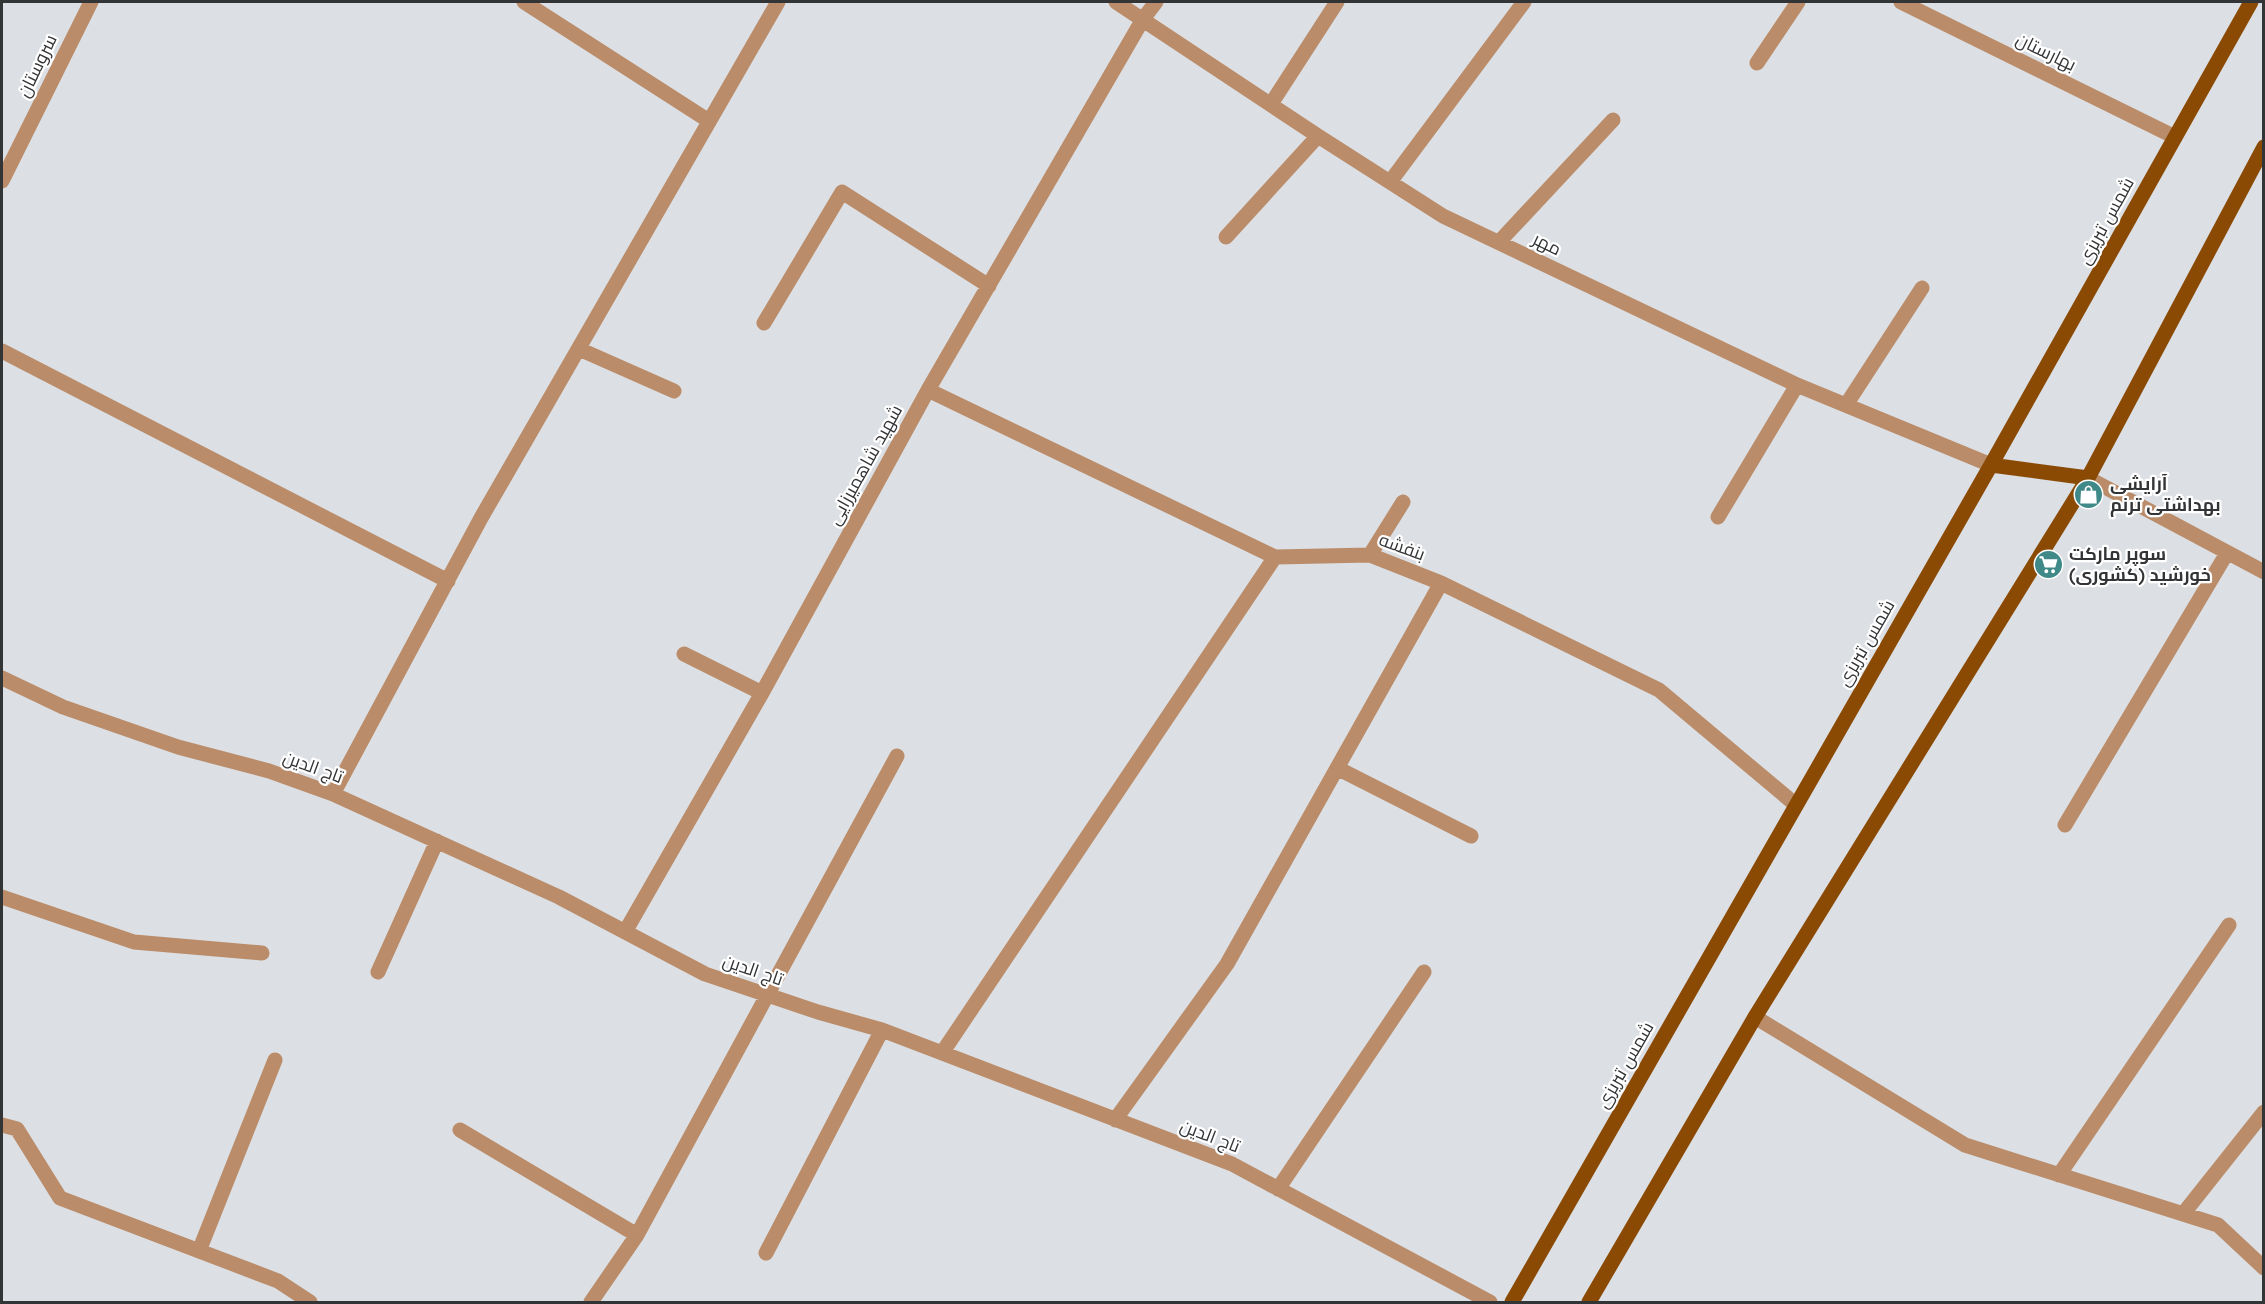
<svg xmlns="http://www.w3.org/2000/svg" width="2265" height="1304" font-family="Quicksand,Cairo,sans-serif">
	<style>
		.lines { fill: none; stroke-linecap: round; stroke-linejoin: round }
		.minor { stroke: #ba8c69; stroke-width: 15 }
		.major { stroke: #8a4a04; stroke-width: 15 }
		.labels { text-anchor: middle; stroke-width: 4.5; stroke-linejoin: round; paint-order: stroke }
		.street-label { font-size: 18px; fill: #333436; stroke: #fff }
		.poi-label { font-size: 18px; font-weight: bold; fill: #333436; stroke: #fff; text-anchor: start }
	</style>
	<rect width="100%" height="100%" fill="#dcdfe3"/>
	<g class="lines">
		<path class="minor" d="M524,2L709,121
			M1116,2L1318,136L1443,216L1797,385L1991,465
			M1901,2L2175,137
			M1757,63L1798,2
			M1271,104L1337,2
			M2,181L91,2
			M1390,182L1524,2
			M1226,237L1318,136
			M1499,242L1613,120
			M764,323L842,192L989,286
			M579,349L674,391
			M2,351L448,581
			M928,390L1275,557L1370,555L1441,583L1659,690L1796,805
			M1846,405L1922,288
			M2088,478L2264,572
			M1718,517L1797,385
			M1370,555L1403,502
			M684,654L762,693
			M2,678L63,707L178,747L269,771L333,794L559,897L705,974L818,1012L882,1030L1232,1164L1490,1302
			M1337,768L1471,836
			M333,794L481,518L778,2
			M2065,825L2227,553
			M2,897L134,942L262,953
			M625,932L762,693L928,390L1143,19L1156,2
			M378,972L437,841
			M1755,1017L1965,1145L2218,1225L2264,1268
			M942,1053L1275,557
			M1115,1120L1227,964L1441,583
			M2,1125L17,1129L60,1198L278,1281L310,1302
			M460,1130L637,1235
			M2059,1175L2229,925
			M1278,1189L1424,972
			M2183,1214L2264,1112
			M199,1251L275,1060
			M766,1253L882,1030
			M591,1302L637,1235L897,756"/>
		<path class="major" d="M1991,465L2088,478
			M1512,1302L1991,465L2251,2
			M1589,1302L1755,1017L2088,478L2264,147"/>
	</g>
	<defs>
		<symbol id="shop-disc" viewBox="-11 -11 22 22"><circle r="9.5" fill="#408989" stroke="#fff"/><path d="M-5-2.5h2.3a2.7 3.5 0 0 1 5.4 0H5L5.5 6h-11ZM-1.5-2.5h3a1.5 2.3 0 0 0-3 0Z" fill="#fff"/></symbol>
		<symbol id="supermarket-disc" viewBox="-11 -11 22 22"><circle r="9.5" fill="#408989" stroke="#fff"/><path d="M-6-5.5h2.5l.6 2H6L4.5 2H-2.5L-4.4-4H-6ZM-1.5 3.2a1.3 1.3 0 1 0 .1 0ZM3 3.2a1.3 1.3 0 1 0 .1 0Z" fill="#fff"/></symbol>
	</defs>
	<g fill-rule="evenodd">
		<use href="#shop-disc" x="2072" y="478" width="33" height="33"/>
		<use href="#supermarket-disc" x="2032" y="548" width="33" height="33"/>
	</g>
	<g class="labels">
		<g class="street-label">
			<text transform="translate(2046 52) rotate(26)" y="6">بهارستان</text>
			<text transform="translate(37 66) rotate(-64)" y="6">سروستان</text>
			<text transform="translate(2106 221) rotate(-61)" y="6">شمس تبریزی</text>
			<text transform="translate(1547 244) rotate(26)" y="6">مهر</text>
			<text transform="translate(865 465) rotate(-61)" y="6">شهید شاهمیرزایی</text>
			<text transform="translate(1402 547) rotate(20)" y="6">بنفشه</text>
			<text transform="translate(1866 643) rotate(-60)" y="6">شمس تبریزی</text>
			<text transform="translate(313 767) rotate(20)" y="6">تاج الدین</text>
			<text transform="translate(753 970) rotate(19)" y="6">تاج الدین</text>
			<text transform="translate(1625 1065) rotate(-60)" y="6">شمس تبریزی</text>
			<text transform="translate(1210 1136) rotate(21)" y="6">تاج الدین</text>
		</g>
		<g class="poi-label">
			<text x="2110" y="490">آرایشی<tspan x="2110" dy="21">بهداشتی ترنم</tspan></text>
			<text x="2069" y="560">سوپر مارکت<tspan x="2069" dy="21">خورشید (کشوری)</tspan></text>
		</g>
	</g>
	<rect width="2265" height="1304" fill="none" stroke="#333436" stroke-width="6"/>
</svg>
